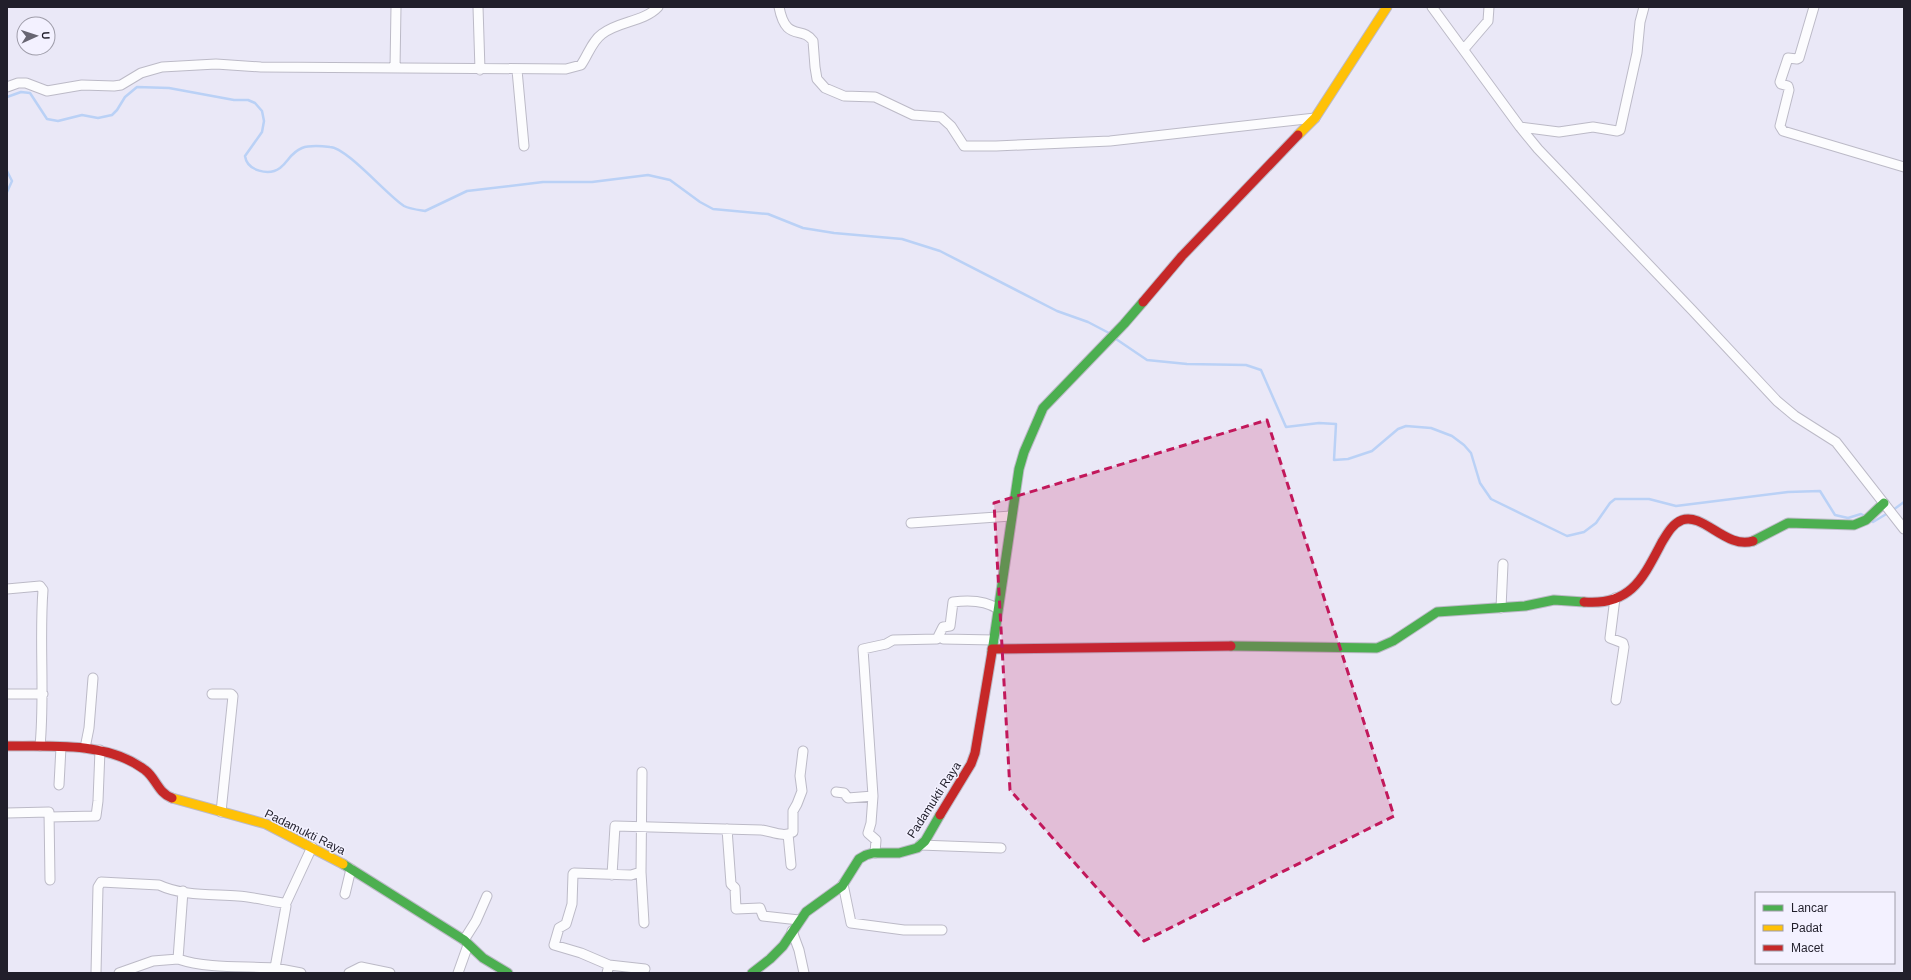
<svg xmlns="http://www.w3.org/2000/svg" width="1911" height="980" font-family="Arial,sans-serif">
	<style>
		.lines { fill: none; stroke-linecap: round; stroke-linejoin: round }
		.stream { stroke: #bad1f6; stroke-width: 2.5 }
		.street-casing { stroke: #bcbac7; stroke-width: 11 }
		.fast-casing { stroke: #bcbac7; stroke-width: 11 }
		.slow-casing { stroke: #bcbac7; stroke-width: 11 }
		.jam-casing { stroke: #bcbac7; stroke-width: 11 }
		.street { stroke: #fcfcfe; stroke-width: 9 }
		.fast { stroke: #4caf50; stroke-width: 9 }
		.slow { stroke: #ffc107; stroke-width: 9 }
		.jam { stroke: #c62828; stroke-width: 9 }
		.marked { fill: #c2185b; fill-opacity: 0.2; stroke: #c2185b; stroke-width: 3; stroke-dasharray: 8 5; stroke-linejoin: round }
		.labels { text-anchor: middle; stroke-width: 3; stroke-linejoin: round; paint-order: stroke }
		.street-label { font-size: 12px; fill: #211f2b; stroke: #f3f1ff }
	</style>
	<rect width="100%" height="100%" fill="#eae8f7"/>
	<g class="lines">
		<path class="stream" d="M7,97L21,92L30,93L47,119L58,121L82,115L98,118L112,115L117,110L125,97L137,87L169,88L234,100H248L255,103L262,111L264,121L262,132L245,156C247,171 269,176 280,168C289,161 290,153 302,148C310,145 321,146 330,147C346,147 388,196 404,206C410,209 419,210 425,211L467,191L543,182H592L648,175L670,180L700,202L713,209L768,214L803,228L834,233L902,239L940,251L1057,311L1088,322L1109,333
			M7,171L12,181L7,192
			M1116,339L1147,360L1187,364L1246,365L1261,370L1286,427L1319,423L1336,424L1334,460L1348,459L1372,451L1398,429L1406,426L1431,428L1452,436L1464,445L1471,453L1480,483L1491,499L1567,536L1584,532L1596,523L1610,503L1615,499H1649L1676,506L1788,492L1820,491L1835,515L1848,518L1861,514L1865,516
			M1893,510L1904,502
			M1870,520L1873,522L1888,513"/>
		<defs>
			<path id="street" d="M478,7L480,70
				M779,7C786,43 802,25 813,41L815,67L817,79L825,88L844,96L875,97L913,115L941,117L951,126L964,146H996L1110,141L1315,118
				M1432,7L1520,127L1538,149L1692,310L1777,401L1795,416L1836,442L1904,529
				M1814,7L1799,58L1797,59L1788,58L1780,82L1781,84L1788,86L1789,90L1780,126L1783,131L1904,167
				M1464,49L1488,21L1489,7
				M395,68L396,7
				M517,70L524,146
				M7,87L18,83H26L47,91L82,85L114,86L121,85L141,73L162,67L216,64L261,67L566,69L581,65C588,55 592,41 602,34C618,21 644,22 658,7
				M1520,127L1559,132L1593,127L1617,131L1620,130L1637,53L1640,22L1644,7
				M911,523L1011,516
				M7,589L40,586L43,590C39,642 45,694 40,746
				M1615,598L1610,638L1623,643L1624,647L1616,700
				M1501,608L1503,564
				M943,639L994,640
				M7,694H43
				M212,694H231L233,696L221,812
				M85,748L89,728L93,678
				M642,772L641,872L644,923
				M59,785L61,747
				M836,792L844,793L848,798L873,796
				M7,813L49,812L50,880
				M50,817L96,816L98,801L100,750
				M727,829L731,884L735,888L736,909L760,908L763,916L799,920
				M788,834L791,865
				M920,845L1001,848
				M875,853L876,840L868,833L871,823L873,796L863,649L886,644L893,640L937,639L943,627L950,626L953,602C968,600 985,600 998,609
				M612,875L615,826L761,830C772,831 783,838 793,832V811L797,804L802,791L800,776L803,751
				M843,884L851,923L904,930H942
				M183,891L178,959C208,969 243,966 275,968
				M345,894L351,869
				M285,905L312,847
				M792,931L799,950L804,973
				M464,940L476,921L487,896
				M609,965L645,969
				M96,973L98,887L101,882L159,885C182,896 212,894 238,896C253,897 268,901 283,903L286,906L275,968L301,973
				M119,973L153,961L178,959
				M349,973L361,967L390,973
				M458,973L468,945
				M607,973L609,965L581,953L554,945L559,928L566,924L572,904L573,874L574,873L631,875L641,872"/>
			<path id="fast" d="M1753,541L1788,523L1854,525L1866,520L1884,503
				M1231,646L1377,648L1393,641L1437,612L1525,606L1554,600L1584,602
				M992,652L1019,469L1024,452L1043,408L1124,324L1143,302
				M343,864L464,940L483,958L508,973
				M752,973L770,959L783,946L806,912L842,886L859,859L866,855L873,853H899L917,848L925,841L940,815"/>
			<path id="slow" d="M1298,135L1315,118L1387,7
				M172,798L266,824L343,864"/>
			<path id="jam" d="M1143,302L1182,256L1298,135
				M1584,602C1631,606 1643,578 1662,542C1667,534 1672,524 1682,520C1703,512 1727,550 1753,541
				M992,649L1231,646
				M7,746C52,747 107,741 145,770C156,778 158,793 172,798
				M940,815L971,764L975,753L992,652"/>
		</defs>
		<use href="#street" class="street-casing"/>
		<use href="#fast" class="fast-casing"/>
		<use href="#slow" class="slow-casing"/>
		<use href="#jam" class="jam-casing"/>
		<use href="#street" class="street"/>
		<use href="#fast" class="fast"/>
		<use href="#slow" class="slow"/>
		<use href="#jam" class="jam"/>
	</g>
	<path class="marked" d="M1267,420L1394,816L1144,941L1010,790L994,503Z"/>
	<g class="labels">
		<g class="street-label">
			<text transform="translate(934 800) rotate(-57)" y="4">Padamukti Raya</text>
			<text transform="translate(305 832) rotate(26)" y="4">Padamukti Raya</text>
		</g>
	</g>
	<rect width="1911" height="980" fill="none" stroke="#211f2b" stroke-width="16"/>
	<rect x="1755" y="892" width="140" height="72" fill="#f3f1ff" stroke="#9f9daa"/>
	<rect x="1763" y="905" width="20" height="6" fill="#4caf50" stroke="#9f9daa"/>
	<text x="1791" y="912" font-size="12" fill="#211f2b">Lancar</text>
	<rect x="1763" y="925" width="20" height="6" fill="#ffc107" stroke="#9f9daa"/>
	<text x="1791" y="932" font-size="12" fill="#211f2b">Padat</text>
	<rect x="1763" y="945" width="20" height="6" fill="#c62828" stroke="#9f9daa"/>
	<text x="1791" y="952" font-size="12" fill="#211f2b">Macet</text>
	<g transform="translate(36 36) rotate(87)"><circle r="19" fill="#f3f1ff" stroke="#9f9daa"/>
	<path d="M0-3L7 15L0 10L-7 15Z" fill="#676572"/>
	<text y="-6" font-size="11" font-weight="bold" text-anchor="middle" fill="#211f2b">U</text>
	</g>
</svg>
